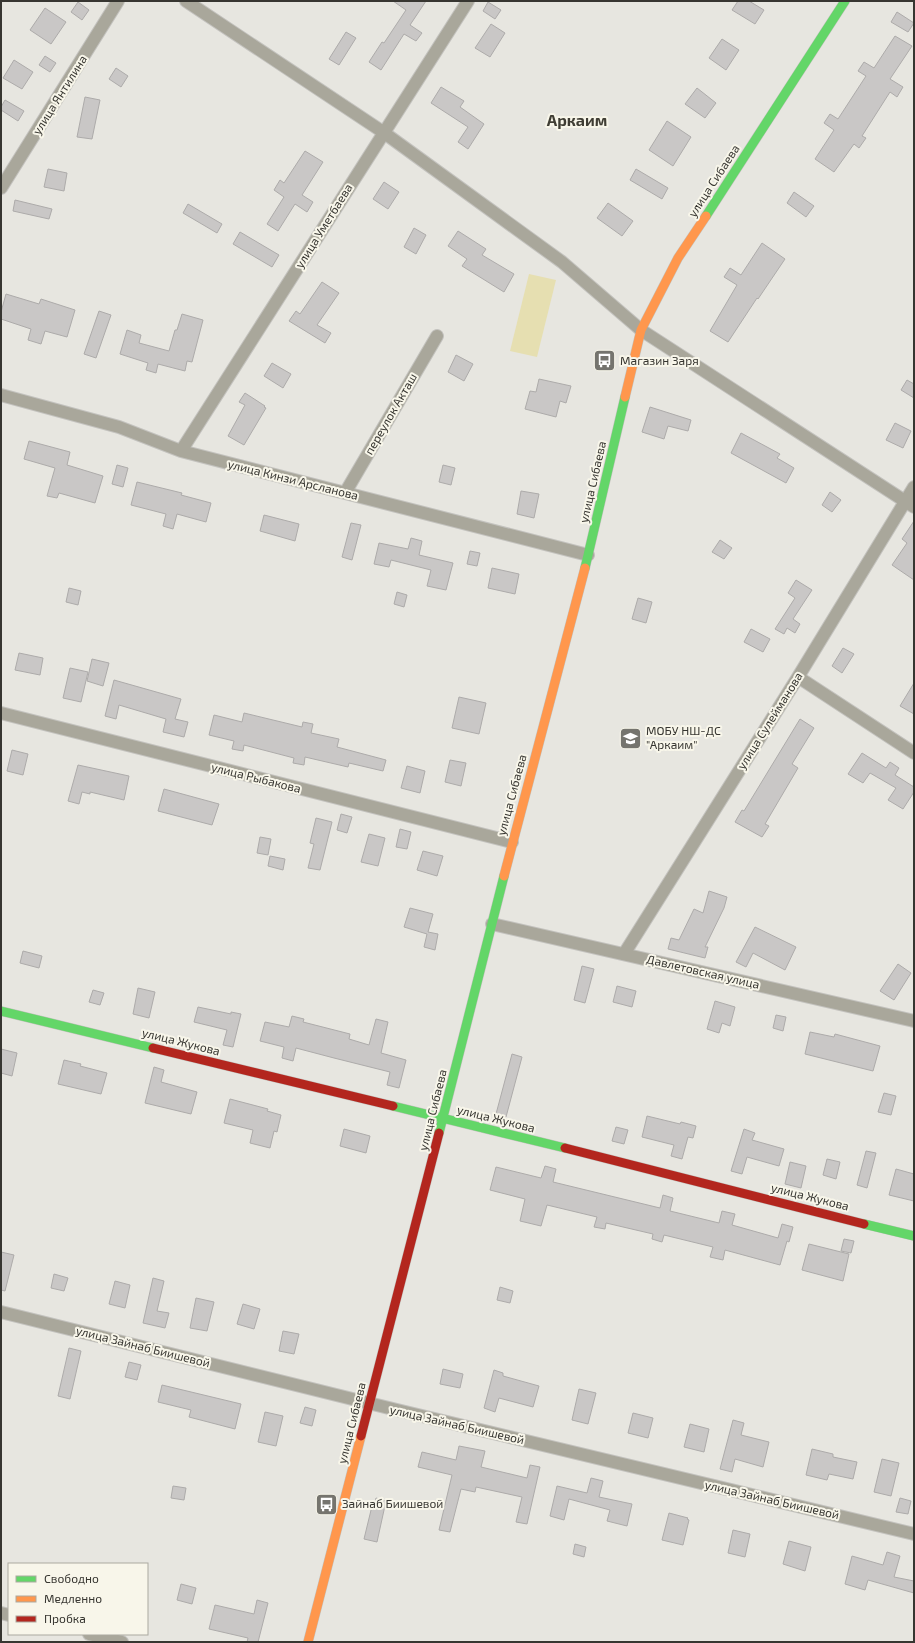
<svg xmlns="http://www.w3.org/2000/svg" width="915" height="1643" font-family="'Exo 2',sans-serif">
	<style>
		.green { fill: #e6dfb1 }
		.building { fill: #c9c7c6; stroke: #adabaa }
		.lines { fill: none; stroke-linecap: round; stroke-linejoin: round }
		.street-casing { stroke: #c3c2be; stroke-width: 14 }
		.fast-casing { stroke: #c3c2be; stroke-width: 10 }
		.slow-casing { stroke: #c3c2be; stroke-width: 10 }
		.jam-casing { stroke: #c3c2be; stroke-width: 10 }
		.street { stroke: #a9a79b; stroke-width: 12 }
		.fast { stroke: #63d668; stroke-width: 9 }
		.slow { stroke: #ff974d; stroke-width: 9 }
		.jam { stroke: #b3261e; stroke-width: 9 }
		.labels { text-anchor: middle; stroke-width: 4; stroke-linejoin: round; paint-order: stroke }
		.street-label { font-size: 12px; fill: #373631; stroke: #f8f6ea }
		.poi-label { font-size: 12px; fill: #373631; stroke: #f8f6ea; text-anchor: start }
		.district-label { font-size: 16px; font-weight: bold; fill: #3f3d34; stroke: #f8f6ea }
	</style>
	<rect width="100%" height="100%" fill="#e7e6e0"/>
	<path class="green" d="M529,274L556,280L537,357L510,351Z"/>
	<path class="building" d="M393,1H426L410,25L422,33L416,41L404,34L381,70L369,62L382,42L384,43L406,10Z
		M738,1H749L764,10L755,24L732,10Z
		M78,2L89,10L82,20L71,12Z
		M488,2L501,10L495,19L483,11Z
		M45,8L66,22L51,44L30,30Z
		M897,12L914,23L908,32L891,22Z
		M491,24L505,33L490,57L475,48Z
		M346,32L356,38L339,65L329,59Z
		M895,36L912,46L890,79L903,87L897,97L890,92L862,136L866,138L859,148L854,144L834,172L815,159L834,130L824,123L830,114L838,119L866,76L858,71L864,62L874,68Z
		M722,39L739,50L726,70L709,58Z
		M45,56L56,63L50,72L39,65Z
		M14,60L33,72L22,89L3,78Z
		M116,68L128,76L121,87L109,79Z
		M441,87L464,101L460,107L484,124L468,149L458,142L468,127L431,103Z
		M697,88L716,103L705,118L685,104Z
		M85,97L100,100L92,139L77,137Z
		M5,100L24,111L18,121L1,110V107Z
		M667,121L691,137L673,166L649,150Z
		M305,151L323,162L302,195L313,202L307,212L295,204L278,231L267,224L284,197L274,190L280,180L284,183Z
		M48,169L67,173L64,191L44,187Z
		M636,169L668,188L662,199L630,180Z
		M384,182L399,192L388,209L373,199Z
		M794,192L814,206L806,217L787,203Z
		M15,200L52,209L49,219L13,211Z
		M608,203L633,221L622,236L597,218Z
		M188,204L222,224L217,233L183,213Z
		M414,228L426,235L416,254L404,247Z
		M458,231L486,249L482,255L514,274L504,292L462,266L467,259L448,246Z
		M240,232L279,255L272,267L233,244Z
		M762,243L785,259L758,299L757,298L728,342L710,331L737,285L724,277L730,268L741,275Z
		M322,282L339,293L317,325L331,333L325,343L289,321L296,311L300,314Z
		M6,294L39,304L41,299L75,310L67,337L45,331L41,344L28,340L31,329L1,319V312Z
		M99,311L111,315L96,358L84,354Z
		M182,314L203,320L192,362L187,361L185,371L158,364L156,373L146,370L148,363L120,354L127,330L141,335L139,343L169,351L175,330H177Z
		M456,355L473,364L464,381L448,372Z
		M272,363L291,374L283,388L264,376Z
		M539,379L571,386L566,403L560,401L556,417L525,409L530,391L536,392Z
		M907,380L914,384V398L901,390Z
		M245,393L265,406L264,407L266,408L244,445L228,436L245,405L239,402Z
		M650,407L691,420L688,431L668,426L664,439L642,432Z
		M895,423L911,431L903,448L886,440Z
		M741,433L780,454L777,458L794,468L786,483L731,453Z
		M29,441L70,452L67,465L103,476L95,503L59,493L57,498L47,496L55,468L24,459Z
		M117,465L128,468L123,487L112,484Z
		M443,465L455,468L451,485L439,482Z
		M137,482L182,493L181,495L211,503L206,522L177,514L173,529L163,526L166,514L131,505Z
		M521,491L539,494L534,518L517,514Z
		M830,492L841,500L832,512L822,505Z
		M264,515L299,524L295,541L260,531Z
		M914,521V580L892,565L907,543L902,539Z
		M351,523L361,525L352,560L342,557Z
		M411,538L422,541L419,555L453,563L446,590L427,586L431,570L391,560L389,567L374,564L379,543L408,549Z
		M720,540L732,548L724,559L712,552Z
		M470,551L480,553L477,566L467,564Z
		M492,568L519,574L515,594L488,588Z
		M796,580L812,590L793,619L800,624L795,633L787,628L784,634L775,629L795,598L788,593Z
		M69,588L81,591L78,605L66,602Z
		M397,592L407,595L404,607L394,604Z
		M638,598L652,602L646,623L632,619Z
		M751,629L770,639L763,652L744,642Z
		M843,648L854,654L842,673L832,666Z
		M19,653L43,658L40,675L15,670Z
		M92,659L109,663L103,686L87,681Z
		M70,668L88,672L81,702L63,698Z
		M114,680L181,699L175,719L188,722L184,737L163,732L166,719L119,705L116,719L105,716Z
		M914,683V714L900,706Z
		M459,697L486,703L479,734L452,728Z
		M244,713L302,727L303,722L313,724L311,733L339,739L337,747L386,760L383,771L349,763L348,767L305,757L304,765L293,763L294,758L244,745L243,751L232,749L234,741L209,735L214,715L242,722Z
		M800,719L814,728L792,764L798,768L765,824L769,826L762,837L735,822L742,810L744,811Z
		M12,750L28,754L23,775L7,771Z
		M862,753L886,768L890,762L899,768L895,775L914,787V792L903,809L888,800L896,788L870,773L863,783L848,774Z
		M450,760L466,763L461,786L445,782Z
		M78,765L129,776L124,800L90,792V794L82,792L79,804L68,801Z
		M407,766L425,771L420,793L401,788Z
		M164,789L219,804L212,825L158,811Z
		M341,814L352,817L347,833L337,830Z
		M316,818L332,822L320,870L308,868L314,844L310,843Z
		M400,829L411,832L407,849L396,847Z
		M369,834L385,838L378,866L361,862Z
		M260,837L271,839L268,855L257,853Z
		M423,851L443,856L437,876L417,870Z
		M270,856L285,859L283,870L268,866Z
		M709,891L727,897L724,908L705,947H708L705,958L668,949L671,938L679,940L694,909L703,913Z
		M410,908L433,914L428,932L438,934L435,950L424,947L427,934L404,927Z
		M755,927L796,947L785,970L753,953L746,967L736,962Z
		M23,951L42,956L39,968L20,963Z
		M898,964L911,973L894,1000L880,991Z
		M582,966L594,969L585,1003L574,1000Z
		M617,986L636,991L632,1007L613,1002Z
		M138,988L155,992L149,1018L133,1014Z
		M93,990L104,993L100,1005L89,1002Z
		M715,1001L735,1007L730,1026L722,1023L719,1033L707,1029Z
		M198,1007L231,1014V1012L241,1014L233,1047L223,1045L227,1030L194,1022Z
		M776,1015L786,1017L783,1031L773,1028Z
		M292,1016L304,1019L303,1022L350,1034L349,1039L369,1045L376,1019L388,1022L381,1053L406,1060L399,1088L387,1085L390,1072L334,1058L296,1048L293,1061L282,1058L284,1047L260,1041L265,1022L289,1027Z
		M810,1032L834,1037L835,1034L880,1046L873,1071L805,1054Z
		M1,1049L17,1053L12,1076L1,1073Z
		M512,1054L522,1057L506,1117L496,1114Z
		M64,1060L81,1064L80,1066L107,1073L101,1094L58,1084Z
		M154,1067L164,1070L161,1082L197,1092L191,1114L145,1103Z
		M884,1093L896,1096L891,1115L878,1112Z
		M230,1099L268,1109L267,1111L281,1115L277,1132L274,1131L270,1148L250,1143L253,1130L224,1123Z
		M647,1116L680,1124L681,1122L696,1126L693,1138L688,1137L682,1159L671,1156L674,1145L642,1137Z
		M616,1127L628,1130L624,1144L612,1141Z
		M344,1129L370,1136L366,1153L340,1146Z
		M744,1129L755,1133L752,1140L784,1149L779,1166L747,1157L742,1174L731,1171Z
		M866,1151L876,1153L867,1188L857,1185Z
		M827,1159L840,1162L836,1179L823,1175Z
		M790,1162L806,1166L801,1188L785,1184Z
		M545,1166L556,1169L553,1182L660,1208L663,1195L673,1198L670,1211L719,1223L722,1211L735,1214L732,1225L778,1238L782,1224L793,1227L789,1242L787,1241L780,1265L725,1250L723,1260L710,1257L713,1247L664,1235L662,1242L652,1239L653,1234L606,1223L605,1229L594,1227L597,1217L547,1205L541,1226L520,1221L525,1199L490,1190L496,1167L541,1178Z
		M896,1169L914,1174V1201L889,1195Z
		M844,1239L854,1241L851,1253L841,1251Z
		M809,1244L849,1254L843,1281L802,1270Z
		M1,1252L14,1255L5,1291L1,1290Z
		M54,1274L68,1278L64,1291L51,1288Z
		M153,1278L164,1281L157,1311L169,1313L165,1328L143,1323Z
		M115,1281L130,1285L125,1308L109,1304Z
		M500,1287L513,1291L510,1303L497,1300Z
		M196,1298L214,1302L207,1331L190,1328Z
		M243,1304L260,1309L254,1329L237,1324Z
		M283,1331L299,1334L294,1354L279,1351Z
		M69,1348L81,1351L70,1399L58,1396Z
		M129,1362L141,1365L137,1380L125,1377Z
		M443,1369L463,1374L460,1388L440,1384Z
		M494,1370L503,1373V1376L539,1386L533,1407L499,1398L495,1412L484,1408Z
		M162,1385L241,1404L235,1429L189,1417L191,1410L158,1402Z
		M579,1389L596,1393L588,1424L572,1420Z
		M305,1407L316,1410L312,1426L300,1423Z
		M265,1412L283,1416L276,1446L258,1442Z
		M633,1413L653,1418L648,1438L628,1433Z
		M733,1420L744,1423L741,1435L769,1442L763,1467L735,1459L732,1472L720,1469Z
		M690,1424L709,1429L704,1452L684,1447Z
		M459,1446L485,1451L481,1467L527,1478L530,1465L540,1467L527,1524L516,1522L522,1497L476,1487L475,1492L461,1489L450,1532L439,1530L452,1475L418,1467L422,1452L456,1460Z
		M812,1449L833,1454V1457L857,1462L853,1479L829,1474L827,1480L806,1475Z
		M882,1459L899,1463L891,1496L874,1492Z
		M591,1478L603,1481L599,1497L632,1504L627,1526L607,1521L610,1510L569,1499L564,1520L550,1516L557,1486L587,1493Z
		M173,1486L186,1488L184,1500L171,1498Z
		M376,1498L386,1501L377,1542L364,1539L372,1506H374Z
		M900,1498L911,1501L908,1514L896,1512Z
		M669,1513L688,1518L687,1519L689,1520L683,1545L662,1540Z
		M733,1530L750,1534L745,1557L728,1553Z
		M789,1541L811,1547L805,1571L783,1564Z
		M575,1544L586,1547L584,1557L573,1554Z
		M887,1552L900,1556L894,1577L914,1581V1593L868,1580L865,1590L845,1584L852,1556L883,1565Z
		M181,1584L196,1588L192,1604L177,1600Z
		M257,1600L268,1603L258,1642H247L248,1638L209,1629L215,1605L254,1614Z"/>
	<g class="lines">
		<defs>
			<path id="street" d="M186,1L383,132L562,262L641,330L914,507
				M1,188L118,1
				M1,395L119,427L181,451L588,555
				M181,451L468,1
				M345,493L437,336
				M798,677L914,753
				M1,713L512,842
				M492,924L914,1021
				M624,954L798,677L914,487
				M1,1312L397,1410L914,1534
				M1,1613L9,1615
				M89,1634L122,1642"/>
			<path id="fast" d="M706,216L845,1
				M585,568L625,397
				M1,1011L153,1048
				M393,1106L565,1148
				M439,1133L504,876
				M864,1224L914,1236"/>
			<path id="slow" d="M625,397L641,330L678,258L706,216
				M504,876L585,568
				M308,1642L361,1436"/>
			<path id="jam" d="M153,1048L393,1106
				M565,1148L864,1224
				M361,1436L439,1133"/>
		</defs>
		<use href="#street" class="street-casing"/>
		<use href="#fast" class="fast-casing"/>
		<use href="#slow" class="slow-casing"/>
		<use href="#jam" class="jam-casing"/>
		<use href="#street" class="street"/>
		<use href="#fast" class="fast"/>
		<use href="#slow" class="slow"/>
		<use href="#jam" class="jam"/>
	</g>
	<defs>
		<symbol id="bus-square" viewBox="-11 -11 22 22"><rect x="-9" y="-9" width="18" height="18" rx="4" fill="#75746e" stroke="#f8f6ea"/><path d="M-5-6H5V4H4V6H2V4H-2V6H-4V4H-5ZM-3.5-4V0h7V-4ZM-3.5 1.2v1.5H-2V1.2ZM2 1.2v1.5H3.5V1.2Z" fill="#fff"/></symbol>
		<symbol id="school-square" viewBox="-11 -11 22 22"><rect x="-9" y="-9" width="18" height="18" rx="4" fill="#75746e" stroke="#f8f6ea"/><path d="M0-5L7-2L0 1L-7-2ZM-4 1L0 2.5L4 1V4Q0 6-4 4Z" fill="#fff"/></symbol>
	</defs>
	<g fill-rule="evenodd">
		<use href="#bus-square" x="592" y="348" width="25" height="25"/>
		<use href="#school-square" x="618" y="726" width="25" height="25"/>
		<use href="#bus-square" x="314" y="1492" width="25" height="25"/>
	</g>
	<g class="labels">
		<g class="street-label">
			<text transform="translate(60 95) rotate(-58)" y="4">улица Янтилина</text>
			<text transform="translate(714 181) rotate(-57)" y="4">улица Сибаева</text>
			<text transform="translate(324 226) rotate(-58)" y="4">улица Уметбаева</text>
			<text transform="translate(391 414) rotate(-60)" y="4">переулок Акташ</text>
			<text transform="translate(293 480) rotate(14)" y="4">улица Кинзи Арсланова</text>
			<text transform="translate(593 482) rotate(-77)" y="4">улица Сибаева</text>
			<text transform="translate(770 721) rotate(-58)" y="4">улица Сулейманова</text>
			<text transform="translate(256 778) rotate(14)" y="4">улица Рыбакова</text>
			<text transform="translate(512 795) rotate(-75)" y="4">улица Сибаева</text>
			<text transform="translate(703 972) rotate(13)" y="4">Давлетовская улица</text>
			<text transform="translate(181 1042) rotate(14)" y="4">улица Жукова</text>
			<text transform="translate(433 1110) rotate(-76)" y="4">улица Сибаева</text>
			<text transform="translate(496 1119) rotate(14)" y="4">улица Жукова</text>
			<text transform="translate(810 1197) rotate(14)" y="4">улица Жукова</text>
			<text transform="translate(143 1347) rotate(14)" y="4">улица Зайнаб Биишевой</text>
			<text transform="translate(352 1423) rotate(-76)" y="4">улица Сибаева</text>
			<text transform="translate(457 1425) rotate(13)" y="4">улица Зайнаб Биишевой</text>
			<text transform="translate(772 1500) rotate(13)" y="4">улица Зайнаб Биишевой</text>
		</g>
		<g class="poi-label">
			<text x="620" y="365">Магазин Заря</text>
			<text x="646" y="735">МОБУ НШ-ДС<tspan x="646" dy="14">"Аркаим"</tspan></text>
			<text x="342" y="1508">Зайнаб Биишевой</text>
		</g>
		<g class="district-label">
			<text x="577" y="126">Аркаим</text>
		</g>
	</g>
	<rect width="915" height="1643" fill="none" stroke="#373631" stroke-width="4"/>
	<rect x="8" y="1563" width="140" height="72" fill="#f8f6ea" stroke="#aba9a0"/>
	<rect x="16" y="1576" width="20" height="6" fill="#63d668" stroke="#aba9a0"/>
	<text x="44" y="1583" font-size="12" fill="#373631">Свободно</text>
	<rect x="16" y="1596" width="20" height="6" fill="#ff974d" stroke="#aba9a0"/>
	<text x="44" y="1603" font-size="12" fill="#373631">Медленно</text>
	<rect x="16" y="1616" width="20" height="6" fill="#b3261e" stroke="#aba9a0"/>
	<text x="44" y="1623" font-size="12" fill="#373631">Пробка</text>
</svg>
